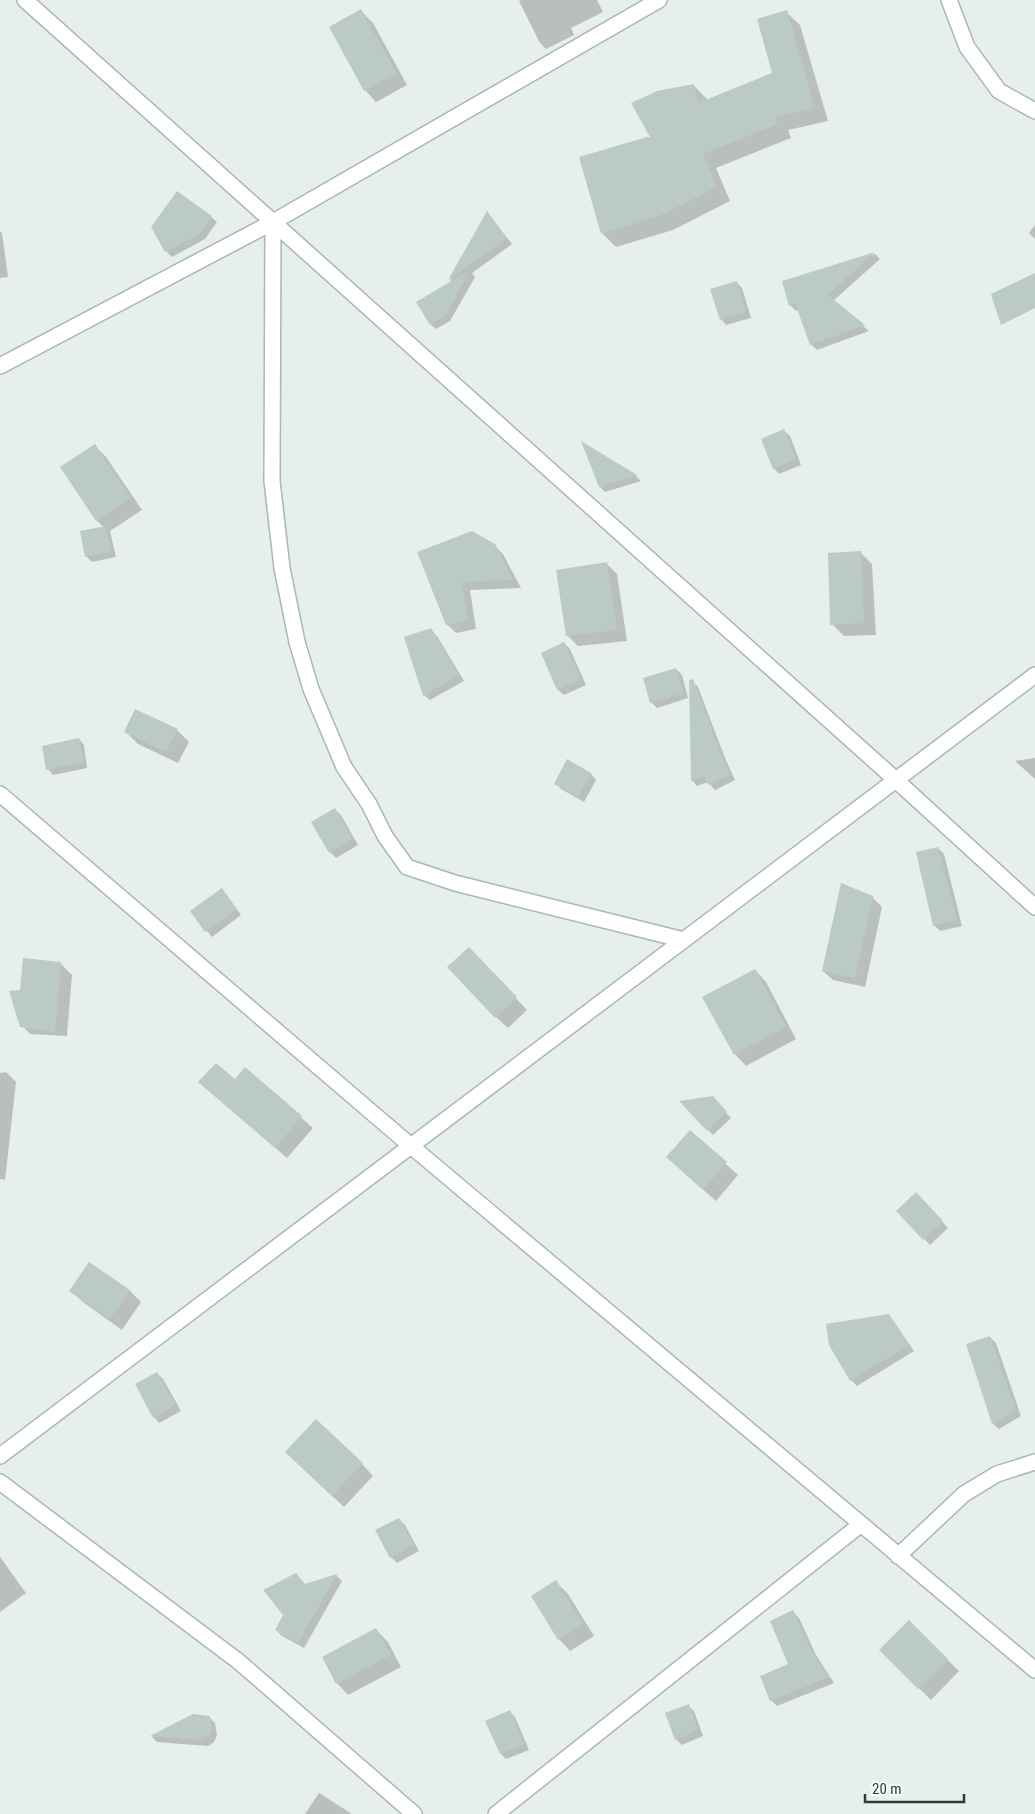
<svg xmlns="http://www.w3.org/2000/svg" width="1035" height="1814" font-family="'Roboto Condensed',sans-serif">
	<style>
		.shadow { fill: #0003 }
		.building { fill: #bbcac4 }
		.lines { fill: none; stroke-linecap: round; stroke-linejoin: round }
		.minor-casing { stroke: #a8b8b2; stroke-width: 18 }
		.minor { stroke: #fff; stroke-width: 15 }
	</style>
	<rect width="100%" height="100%" fill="#e6efeb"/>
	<path class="shadow" d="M522,0H597L603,12L571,28L574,35L546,49L540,43L519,1Z
		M361,11L373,23L407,85L376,102L365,90Z
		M786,12L800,25L828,121L788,130L791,138L716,168L730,201L673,230L616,247L602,233L652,139L694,86L708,100L773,74Z
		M487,213L512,244L472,273L475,277L450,321L436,329L430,324L452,282L450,280Z
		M211,217L217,222L205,239L172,257L166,251Z
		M1035,225V239L1029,233Z
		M0,231L2,233L8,277L0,278Z
		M875,254L880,259L833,301L869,331L817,350L811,344L799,310L796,311L790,305L783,282Z
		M736,282L742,288L751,318L726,325L721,319Z
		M784,431L790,436L801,465L779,474L774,468Z
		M584,444L636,476L641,481L605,492L600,487Z
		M95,446L106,457L142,510L110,531L116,557L92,562L86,556L104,527L97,521L62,467Z
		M494,545L503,554L521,588L470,590L476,629L456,633L447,624L419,553Z
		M861,553L872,564L876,635L844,636L832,624Z
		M606,563L617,574L627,641L578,646L567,635Z
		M431,630L437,636L464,681L430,700L424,695Z
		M564,643L570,649L586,685L564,695L558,690L542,653Z
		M676,669L682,675L688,698L657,708L651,702Z
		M692,681L698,687L725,758L735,780L715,790L708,782L697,786L692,780Z
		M177,730L189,742L178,763L138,744L126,732Z
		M79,739L84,745L87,768L53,775L48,769Z
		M1035,758V779L1015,761Z
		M568,761L591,774L596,780L584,802L561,789L555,783Z
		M335,810L341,815L358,845L336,858L330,852Z
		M938,848L944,854L962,926L940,931L934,925Z
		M227,896L241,915L212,937L192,912Z
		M872,897L882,907L865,987L833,980L823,971Z
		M480,960L527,1010L508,1028L496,1017Z
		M60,963L72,975L67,1036L30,1034L19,1022Z
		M755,970L766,982L796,1039L746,1066L735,1054Z
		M245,1069L313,1128L287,1158L200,1082L235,1081Z
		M6,1072L16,1082L5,1180L0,1179V1073Z
		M712,1098L731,1118L713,1135L682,1102Z
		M690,1132L738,1175L716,1201L667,1157Z
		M916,1194L948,1228L930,1245L898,1211Z
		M129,1290L141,1302L122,1330L83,1302L71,1291Z
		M888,1316L894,1322L914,1351L857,1386L851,1380L830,1345Z
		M990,1337L996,1343L1021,1416L999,1429L993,1424L967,1345Z
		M157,1373L163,1379L181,1411L159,1423L154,1417Z
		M298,1464H362L373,1476L344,1507Z
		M399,1519L405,1525L419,1551L397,1563L391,1557Z
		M0,1557L26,1593L0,1612Z
		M336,1575L342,1581L304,1648L282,1636L276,1630L305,1585Z
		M556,1582L568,1594L594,1636L570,1651L559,1639Z
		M793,1612L799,1618L816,1655L834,1683L777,1706L771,1700L789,1665Z
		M909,1622L959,1671L931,1700L881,1650Z
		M376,1630L388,1642L401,1667L348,1695L337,1683Z
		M688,1706L694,1711L703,1736L682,1745L676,1739Z
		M509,1711L515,1717L529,1750L506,1759L501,1754L486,1721Z
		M194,1716L209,1717L215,1723L217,1735L214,1742L208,1746L157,1742L152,1737Z
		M319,1793L352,1814H305Z"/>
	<path class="building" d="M361,9L396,73L364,91L329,27Z
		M787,10L815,108L775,117L778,124L703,154L717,187L659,216L601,234L579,157L647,137H650L631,103L657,91L694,84L698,103L772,73L757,19Z
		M177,191L212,216L199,234L165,252L151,227Z
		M487,211L507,238L448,280Z
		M875,252L828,295L865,325L810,345L795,303L789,306L782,281Z
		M470,270L445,316L430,325L416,302Z
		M1035,273V308L1001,325L991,294Z
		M737,281L746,312L720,320L710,289Z
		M784,429L796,459L773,469L761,439Z
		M581,441L637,475L599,487Z
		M95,444L131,498L96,521L60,467Z
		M106,526L111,552L85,557L80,531Z
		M472,531L495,544L513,580L462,582L468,621L446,625L417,552Z
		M861,551L864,623L830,625L828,553Z
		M607,562L617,630L566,636L556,570Z
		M431,628L459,675L423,696L404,637Z
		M564,642L581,679L557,690L541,653Z
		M676,668L684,693L650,703L643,678Z
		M693,679L720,751L730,775L708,785L704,776L691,781L689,680Z
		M135,709L178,729L166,752L124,732Z
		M79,738L84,762L46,770L42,746Z
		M567,759L591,773L578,797L554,784Z
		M335,808L353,839L329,853L311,822Z
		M938,847L957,920L933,926L916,852Z
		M841,883L873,896L855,978L822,971Z
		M222,888L237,909L205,932L190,911Z
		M469,947L517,997L495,1018L447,967Z
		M23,958L61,962L55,1032L20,1027L9,991L20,990Z
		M755,969L786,1027L734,1055L702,997Z
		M216,1063L235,1079L245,1067L302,1116L275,1148L198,1082Z
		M713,1096L727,1112L707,1131L679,1101Z
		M690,1130L727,1162L703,1190L666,1157Z
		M916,1192L943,1221L923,1240L896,1211Z
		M89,1262L130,1290L110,1319L69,1291Z
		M889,1314L909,1345L850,1381L829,1345L826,1324Z
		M990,1336L1016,1411L992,1424L966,1344Z
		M157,1372L176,1405L153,1418L135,1384Z
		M316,1419L363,1463L332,1496L285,1452Z
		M399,1518L414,1545L390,1558L375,1530Z
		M296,1573L305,1584L337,1574L298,1643L275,1630L283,1615L263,1590Z
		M556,1580L583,1624L558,1640L531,1596Z
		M793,1610L810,1648L829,1677L770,1701L760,1676L788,1664L770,1621Z
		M909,1620L948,1659L918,1689L879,1650Z
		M376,1628L391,1655L336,1684L322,1657Z
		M689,1704L698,1730L675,1740L665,1713Z
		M510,1710L524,1744L500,1754L485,1721Z
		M193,1714L210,1716L212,1729L209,1736L201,1740L150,1736Z"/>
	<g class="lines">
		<defs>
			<path id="minor" d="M25,0L887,772L1035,907
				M949,0L967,47L999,91L1035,111
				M273,222L272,481L282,568L297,642L311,689L344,767L369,804L385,836L407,867L455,883L684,940
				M0,366L273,222L659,0
				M0,794L411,1146L1035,1670
				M0,1456L1035,675
				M0,1482L238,1661L414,1814
				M898,1556L964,1494L997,1474L1035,1462
				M496,1814L860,1525"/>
		</defs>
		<use href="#minor" class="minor-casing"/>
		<use href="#minor" class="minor"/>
	</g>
	<path d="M865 1794v8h99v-8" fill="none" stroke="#24423a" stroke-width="2.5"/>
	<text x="872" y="1794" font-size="15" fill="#24423a" stroke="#f7fbf9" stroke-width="4" paint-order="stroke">20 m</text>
</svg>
